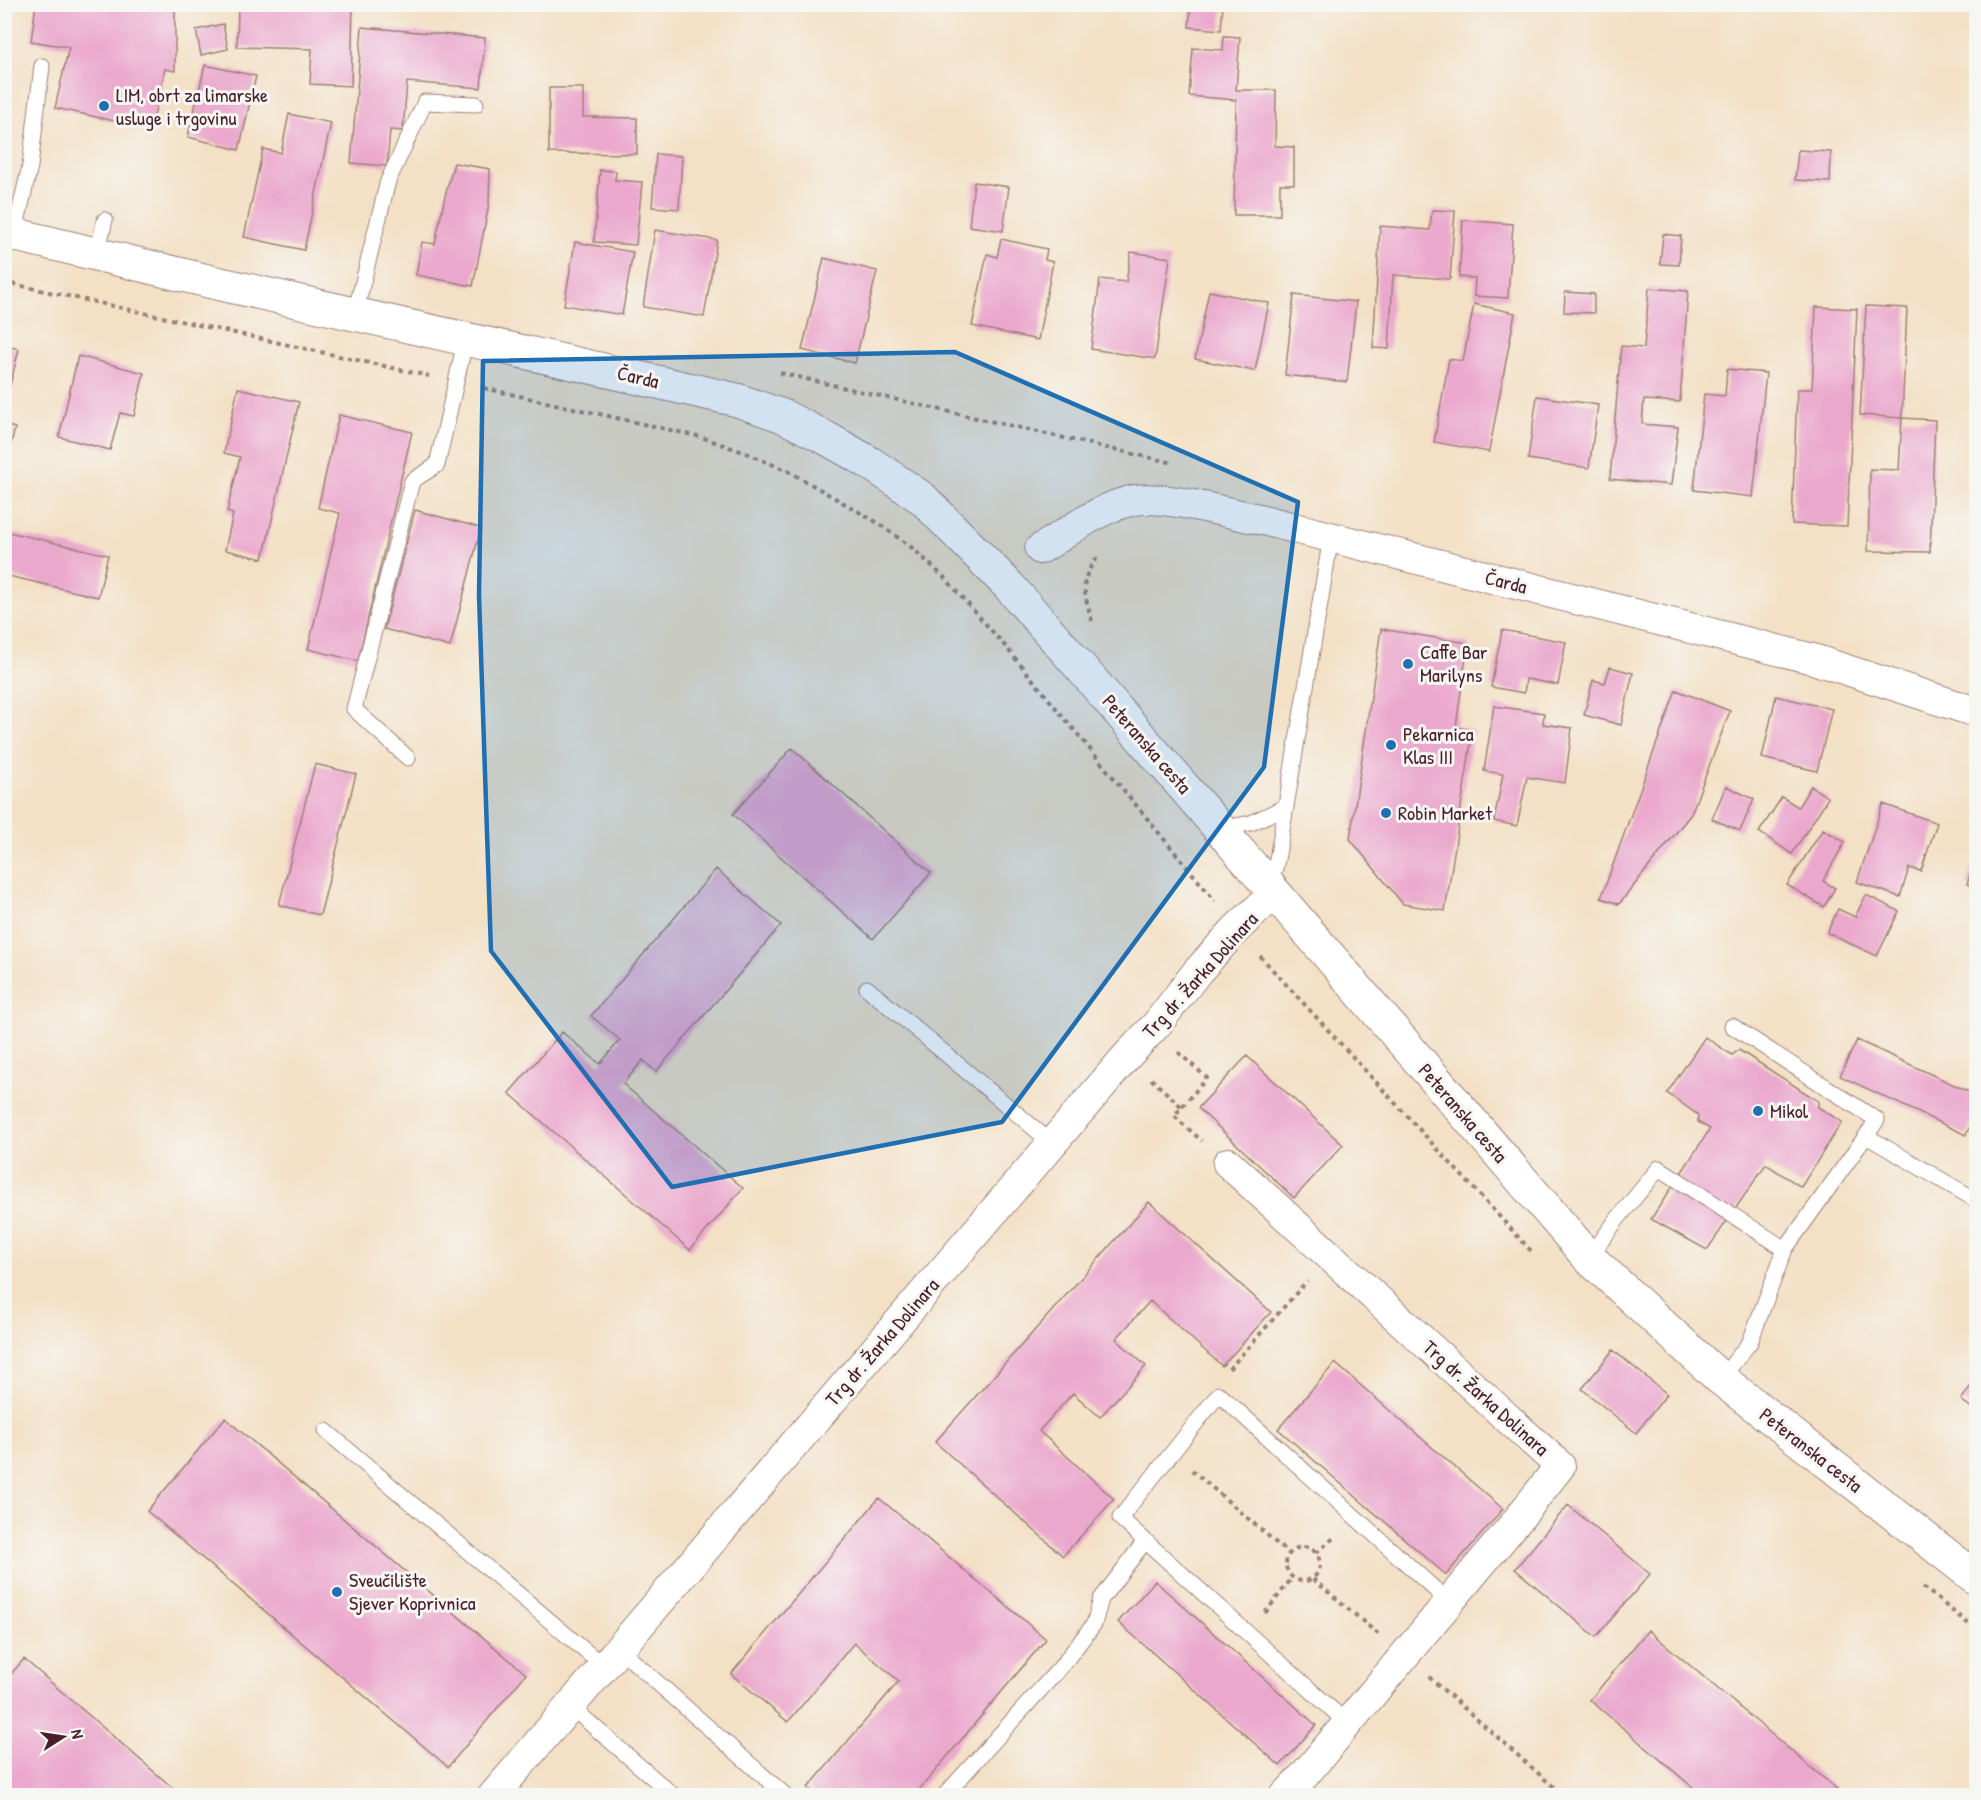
<svg xmlns="http://www.w3.org/2000/svg" width="1981" height="1800" font-family="'Patrick Hand',sans-serif">
	<style>
		.building { fill: #eba8cd }
		.lines { fill: none; stroke-linecap: round; stroke-linejoin: round }
		.lane-casing { stroke: #9e8078; stroke-width: 17 }
		.street-casing { stroke: #9e8078; stroke-width: 32 }
		.secondary-casing { stroke: #9e8078; stroke-width: 35 }
		.path { stroke: #9e8078; stroke-width: 4; stroke-dasharray: 4.5 4.5; stroke-linecap: butt }
		.lane { stroke: #fff; stroke-width: 15 }
		.street { stroke: #fff; stroke-width: 30 }
		.secondary { stroke: #fff; stroke-width: 33 }
		.marked { fill: #1f6fb2; fill-opacity: 0.2; stroke: #1f6fb2; stroke-width: 4.5; stroke-linejoin: round }
		.poi-dot { fill: #1f6fb2; stroke: #f6f6f2; stroke-width: 2 }
		.labels { text-anchor: middle; stroke-width: 6; stroke-linejoin: round; paint-order: stroke }
		.poi-label { font-size: 20px; fill: #4a1f2b; stroke: #f6f6f2; text-anchor: start }
		.street-label { font-size: 20px; fill: #4a1f2b; stroke: #f6f6f2 }
	</style>
	<rect width="100%" height="100%" fill="#f6f6f2"/>
	<filter id="ink" filterUnits="userSpaceOnUse"><feTurbulence type="fractalNoise" baseFrequency=".0167" numOctaves="2"/><feDisplacementMap in="SourceGraphic" scale="12" xChannelSelector="R" yChannelSelector="G"/><feConvolveMatrix kernelMatrix="1 2 1 2 8 2 1 2 1" color-interpolation-filters="sRGB"/></filter>
	<filter id="wash" filterUnits="userSpaceOnUse"><feTurbulence type="fractalNoise" baseFrequency=".008" numOctaves="4" result="noise"/><feDisplacementMap in="SourceGraphic" scale="24" xChannelSelector="R" yChannelSelector="G"/><feGaussianBlur stdDeviation="1.35" result="paint"/><feColorMatrix in="noise" values="0 0 0 0 0 0 0 0 0 0 0 0 0 0 0 0 0 1.4 0 .05"/><feComposite in="paint" operator="in"/></filter>
	<g filter="url(#wash)">
		<rect width="100%" height="100%" fill="#f3e0c5"/>
		<g id="blocks">
			<path class="building" d="M36,4H175V71L165,69L151,129L55,108L69,47L31,41Z
				M238,4H353L351,86L310,84L312,49L237,47Z
				M1191,4H1223L1221,30L1189,27Z
				M223,24L228,49L201,55L196,30Z
				M362,27L485,38L481,88L407,82L403,131L390,130L387,166L351,163Z
				M1224,36L1240,37L1236,90H1276L1275,146L1294,147V184H1280V215H1234L1236,100L1189,96L1193,48L1223,50Z
				M205,65L256,76L239,150L188,137Z
				M549,88H583V117L637,118V154L549,153Z
				M289,114L331,123L304,250L244,237L263,149L281,153Z
				M1798,150L1831,152L1830,182L1795,180Z
				M656,154L682,156L679,209L652,207Z
				M454,163L490,169L489,204L473,286L416,275L422,242L435,244L445,196Z
				M600,170L616,171L615,180L642,182L636,245L594,242Z
				M974,182L1009,187L1003,231L969,226Z
				M1432,210L1455,211L1450,279L1393,275L1389,349L1373,348L1380,226L1430,230Z
				M1463,220L1513,224L1508,298L1474,296L1475,278L1459,277Z
				M655,230L717,240L704,317L643,307Z
				M1663,234L1681,236L1679,265L1660,264Z
				M1001,239L1047,249L1045,260L1053,262L1038,340L972,326L987,254L997,257Z
				M575,242L633,252L622,315L564,305Z
				M1131,252L1170,258L1155,359L1091,349L1100,279L1126,282Z
				M824,258L877,271L855,363L802,350Z
				M1649,288L1688,291L1680,402L1644,400L1642,424L1678,427L1671,485L1610,479L1621,346L1644,348Z
				M1209,291L1269,303L1255,371L1195,359Z
				M1565,292L1594,294V313L1564,312Z
				M1294,295L1356,302L1347,382L1285,375Z
				M1474,304L1515,313L1489,452L1434,442L1449,359L1463,361Z
				M1866,306L1907,308L1902,418L1860,415Z
				M1816,307L1857,309L1847,526L1792,524L1797,389H1812Z
				M4,345L19,349L5,406H4Z
				M78,356L144,373L134,416L120,413L110,450L59,437Z
				M1727,369L1766,373L1753,497L1694,490L1704,394L1725,396Z
				M238,388L299,402L263,559L225,550L233,514L227,512L240,457L224,453Z
				M1537,396L1598,405L1589,468L1528,459Z
				M339,415L412,432L358,661L308,649L340,513L318,508Z
				M1902,418L1935,420L1930,552L1868,551L1870,469L1899,470Z
				M4,425L15,428L5,467H4Z
				M415,510L481,528L450,647L384,629Z
				M4,531L108,555L98,597L4,575Z
				M1381,629L1468,643L1456,727L1473,730L1445,911L1403,904L1350,839Z
				M1502,630L1566,642L1558,685L1526,679L1524,693L1491,687Z
				M1610,667L1633,673L1621,725L1584,715L1593,680L1605,683Z
				M1676,690L1730,711L1691,814L1619,904L1601,898Z
				M1776,696L1832,709L1817,771L1762,758Z
				M1494,706L1544,713L1543,724L1572,728L1565,783L1527,777L1517,826L1494,821L1503,774L1484,771Z
				M792,748L931,873L873,939L733,814Z
				M315,764L356,774L320,915L279,905Z
				M1726,786L1754,799L1740,831L1712,819Z
				M1811,786L1828,798L1792,854L1759,832L1782,797L1798,807Z
				M1883,804L1937,823L1921,871L1909,868L1900,897L1857,882Z
				M1823,829L1845,842L1823,881L1835,888L1824,907L1787,885Z
				M1976,856V887L1967,884Z
				M716,869L781,925L656,1072L643,1060L623,1084L743,1188L690,1250L509,1093L562,1032L600,1064L620,1040L591,1016Z
				M1866,895L1899,911L1877,956L1827,933L1838,909L1855,917Z
				M1705,1037L1732,1055L1739,1050L1818,1101V1107L1842,1122L1801,1187L1766,1164L1707,1250L1651,1219L1710,1129L1698,1122V1115L1667,1093Z
				M1857,1040L1976,1095V1113L1966,1135L1840,1076Z
				M1247,1056L1343,1145L1294,1198L1198,1108Z
				M1149,1202L1271,1312L1222,1366L1150,1301L1116,1339L1146,1366L1100,1417L1073,1393L1039,1431L1114,1499L1063,1556L935,1442Z
				M1613,1350L1667,1394L1636,1433L1582,1389Z
				M1335,1363L1503,1509L1446,1575L1278,1429Z
				M1976,1379V1411L1961,1400Z
				M225,1418L526,1674L448,1767L147,1511Z
				M879,1498L1046,1639L914,1796H818L808,1788L899,1681L854,1643L788,1722L731,1674Z
				M1568,1505L1650,1574L1596,1637L1515,1569Z
				M1155,1581L1316,1725L1280,1766L1118,1622Z
				M1648,1630L1845,1796H1703L1590,1700Z
				M24,1659L182,1796H4V1682Z"/>
		</g>
	</g>
	<g filter="url(#ink)">
		<use href="#blocks" fill-opacity="0" stroke="#9e8078" stroke-width="1.5"/>
		<g class="lines">
			<defs>
				<path id="lane" d="M14,235L30,166L42,66
					M97,254L105,220
					M355,314L388,181L425,102L476,104
					M408,758L354,709L412,481L437,465L466,338
					M1220,829L1251,823L1285,807
					M1268,884L1275,869L1278,854L1331,537
					M867,988L1053,1144
					M1732,1026L1877,1120L1866,1136
					M1785,1249L1866,1136L1976,1200
					M1589,1258L1615,1222L1659,1168L1785,1249L1750,1342L1721,1379
					M326,1431L603,1666
					M618,1648L786,1796
					M570,1706L674,1796
					M1347,1723L1120,1518L1219,1394L1449,1602
					M944,1796L1060,1668L1094,1624L1101,1599L1145,1541"/>
				<path id="street" d="M1040,549C1069,532 1101,506 1135,500C1164,495 1227,513 1259,519L1813,659L1976,712
					M1228,1163L1560,1466L1516,1522L1301,1779L1285,1796
					M493,1796L1126,1057L1157,1024L1197,972L1236,929L1275,893"/>
				<path id="secondary" d="M4,232L212,282L737,400L783,416L826,438L870,463L922,498L1009,586L1083,670L1589,1258L1721,1379L1976,1578"/>
			</defs>
			<use href="#lane" class="lane-casing"/>
			<use href="#street" class="street-casing"/>
			<use href="#secondary" class="secondary-casing"/>
			<path class="path" d="M4,282L429,376
				M780,373L1173,463
				M484,388L701,437L746,453L790,472L878,523L911,547L945,578L1005,646L1215,901
				M1092,621C1084,590 1078,583 1098,556
				M1260,956L1533,1253
				M1178,1052L1207,1078L1174,1116L1202,1141
				M1151,1079L1182,1107
				M1229,1369L1307,1281
				M1192,1470L1289,1554
				M1286 1564a17 17 0 1 1 34 0a17 17 0 1 1-34 0Z
				M1316,1553L1336,1536
				M1313,1579L1378,1634
				M1923,1587L1976,1630
				M1265,1613L1292,1578
				M1429,1677L1564,1796"/>
			<use href="#lane" class="lane"/>
			<use href="#street" class="street"/>
			<use href="#secondary" class="secondary"/>
		</g>
	</g>
	<path class="marked" d="M955,352L1298,502L1264,767L1002,1122L672,1187L491,951L479,595L483,361Z"/>
	<g class="poi-dot">
		<circle cx="104" cy="106" r="6"/>
		<circle cx="1408" cy="664" r="6"/>
		<circle cx="1391" cy="745" r="6"/>
		<circle cx="1386" cy="813" r="6"/>
		<circle cx="1758" cy="1111" r="6"/>
		<circle cx="337" cy="1592" r="6"/>
	</g>
	<g class="labels">
		<g class="poi-label">
			<text x="116" y="102">LIM, obrt za limarske<tspan x="116" dy="23">usluge i trgovinu</tspan></text>
			<text x="1420" y="659">Caffe Bar<tspan x="1420" dy="23">Marilyns</tspan></text>
			<text x="1403" y="741">Pekarnica<tspan x="1403" dy="23">Klas III</tspan></text>
			<text x="1398" y="820">Robin Market</text>
			<text x="1770" y="1118">Mikol</text>
			<text x="349" y="1587">Sveučilište<tspan x="349" dy="23">Sjever Koprivnica</tspan></text>
		</g>
		<g class="street-label">
			<text transform="translate(638 377) rotate(13)" y="7">Čarda</text>
			<text transform="translate(1506 582) rotate(14)" y="7">Čarda</text>
			<text transform="translate(1147 744) rotate(49)" y="7">Peteranska cesta</text>
			<text transform="translate(1200 975) rotate(-48)" y="7">Trg dr. Žarka Dolinara</text>
			<text transform="translate(1463 1113) rotate(49)" y="7">Peteranska cesta</text>
			<text transform="translate(882 1342) rotate(-49)" y="7">Trg dr. Žarka Dolinara</text>
			<text transform="translate(1486 1398) rotate(42)" y="7">Trg dr. Žarka Dolinara</text>
			<text transform="translate(1811 1450) rotate(38)" y="7">Peteranska cesta</text>
		</g>
	</g>
	<rect width="1981" height="1800" fill="none" stroke="#f6f6f2" stroke-width="24"/>
	<g transform="translate(63 1737) rotate(78)" stroke="#f6f6f2" stroke-width="4.5" paint-order="stroke">
	<path d="M0-4.5L10 22L0 15L-10 22Z" fill="#4a1f2b"/>
	<text y="-9" font-size="16" font-weight="bold" text-anchor="middle" fill="#4a1f2b">N</text>
	</g>
</svg>
